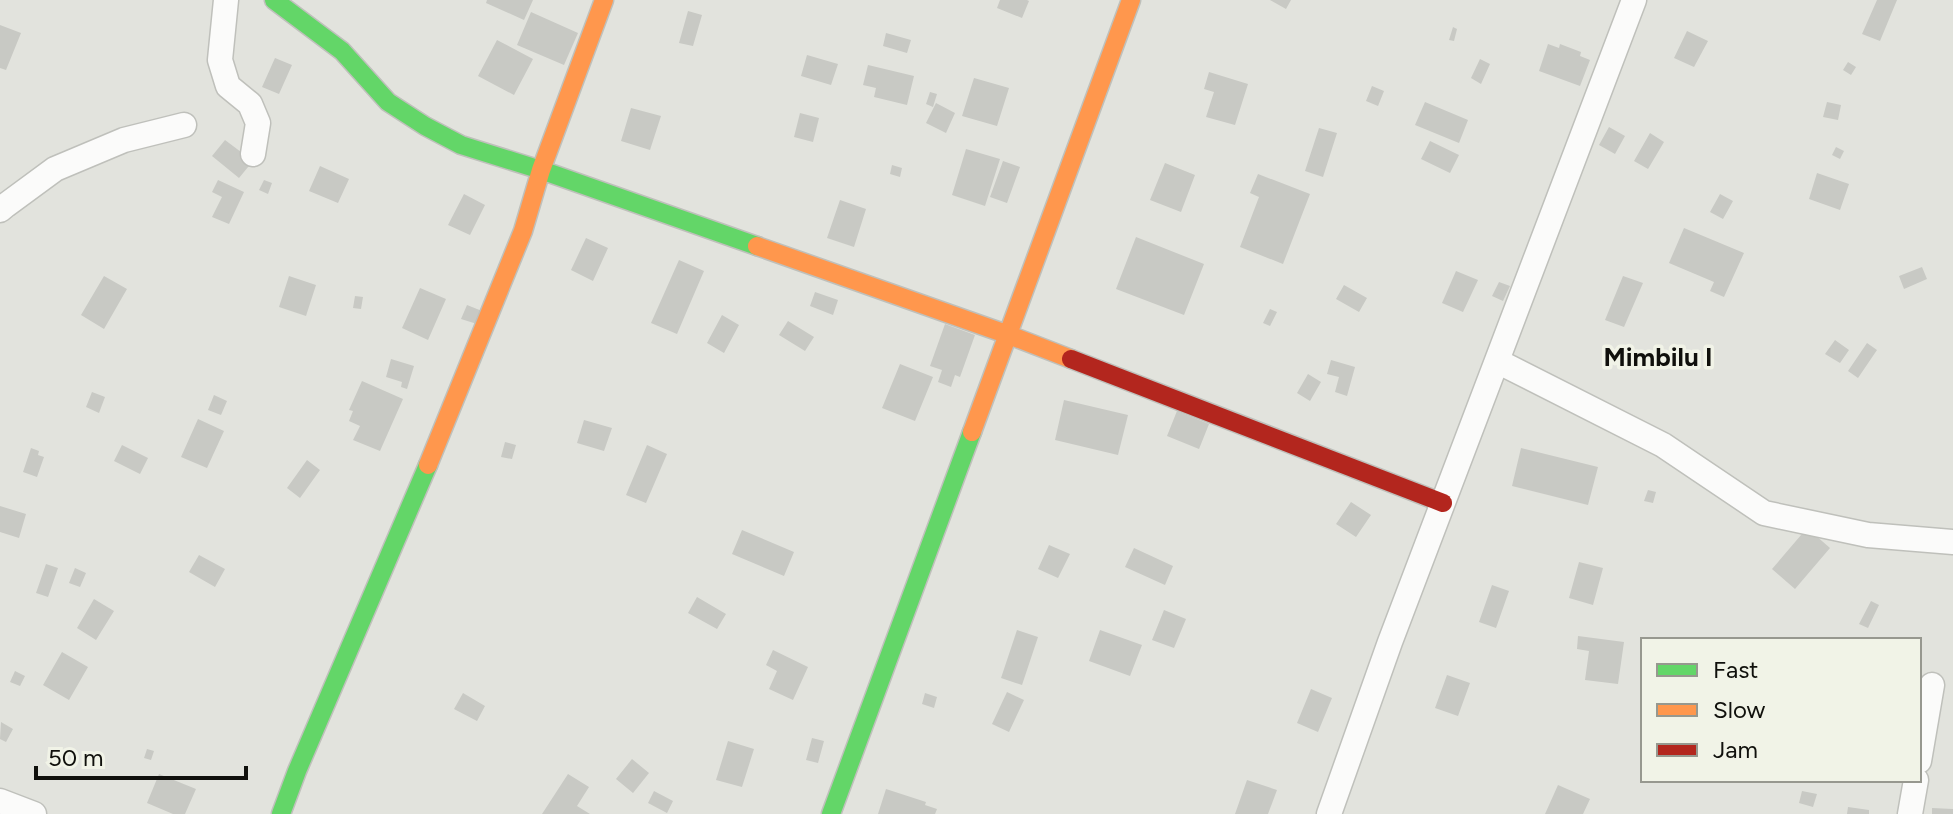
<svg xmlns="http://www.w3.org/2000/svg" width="1953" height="814" font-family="Figtree,sans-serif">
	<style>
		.building { fill: #c8c9c4 }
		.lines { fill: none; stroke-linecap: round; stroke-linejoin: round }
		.street-casing { stroke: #bfc0bb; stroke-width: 27 }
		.fast-casing { stroke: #bfc0bb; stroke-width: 21 }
		.slow-casing { stroke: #bfc0bb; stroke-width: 21 }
		.jam-casing { stroke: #bfc0bb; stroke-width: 21 }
		.street { stroke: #fbfbfa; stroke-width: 24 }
		.fast { stroke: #63d668; stroke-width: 18 }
		.slow { stroke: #ff974d; stroke-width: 18 }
		.jam { stroke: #b3261e; stroke-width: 18 }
		.labels { text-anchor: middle; stroke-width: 7; stroke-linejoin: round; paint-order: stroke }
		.quarter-label { font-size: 26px; font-weight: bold; fill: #10100c; stroke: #f1f3e7 }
	</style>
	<rect width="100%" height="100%" fill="#e2e3dd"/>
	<path class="building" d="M487,0H533L524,20L486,3Z
		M1000,0H1027L1029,1L1022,18L997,8Z
		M1270,0H1291L1286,9Z
		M1877,0H1897L1880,41L1862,34Z
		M688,11L702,15L693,46L679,43Z
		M531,12L578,33L564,65L517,45Z
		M0,25L21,33L6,70L0,68Z
		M1453,27L1457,29L1454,41L1449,40Z
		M1687,31L1708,41L1694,67L1674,58Z
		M886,33L911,40L907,53L883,46Z
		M497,40L533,59L514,95L478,76Z
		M1548,44L1559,48L1560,44L1581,52L1580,56L1590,60L1580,86L1539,71Z
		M807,55L838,64L831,85L801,76Z
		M275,58L292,65L279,94L262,87Z
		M1480,59L1490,64L1481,84L1471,78Z
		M1848,62L1856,67L1851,75L1843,70Z
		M868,65L914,76L907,105L874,97L876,88L863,85Z
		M1209,72L1248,84L1235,125L1206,117L1214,92L1204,89Z
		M974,78L1009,88L997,126L962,116Z
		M1372,86L1384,91L1378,106L1366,101Z
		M930,92L937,94L933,107L926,104Z
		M1425,102L1468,120L1459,143L1415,125Z
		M1827,102L1841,105L1838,120L1823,117Z
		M936,103L955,113L946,133L926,123Z
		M631,108L661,116L650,150L621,141Z
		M800,113L819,118L813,142L794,137Z
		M1609,127L1625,136L1615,154L1599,145Z
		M1319,128L1337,133L1323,177L1305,171Z
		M1650,133L1664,142L1648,169L1634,161Z
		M225,140L253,161L239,178L212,156Z
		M1430,141L1459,155L1450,173L1421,159Z
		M1836,147L1844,151L1840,159L1832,155Z
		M966,149L1000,159L985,206L952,195Z
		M1003,161L1020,167L1007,203L990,197Z
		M1165,163L1195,175L1181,212L1150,200Z
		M892,165L902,168L900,177L890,174Z
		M320,166L349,179L338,203L309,191Z
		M1817,173L1849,184L1840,210L1809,199Z
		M1258,174L1310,194L1283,264L1240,247L1259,197L1250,193Z
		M218,180L244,192L229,224L212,217L222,197L212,192Z
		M264,180L272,183L268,194L259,190Z
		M464,194L485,205L470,235L448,225Z
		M1720,194L1733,201L1723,219L1710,212Z
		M840,200L866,209L854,247L827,238Z
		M1684,228L1744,253L1724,297L1710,291L1714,282L1669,263Z
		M1136,237L1204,264L1184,315L1116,289Z
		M586,238L608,248L593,281L571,270Z
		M679,260L704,271L677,334L651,323Z
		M1922,267L1927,279L1904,289L1899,276Z
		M1456,271L1478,280L1463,312L1442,303Z
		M104,276L127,289L104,329L81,315Z
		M289,276L316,285L306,316L279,307Z
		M1623,276L1643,283L1624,327L1605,320Z
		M1499,282L1510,286L1503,301L1492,296Z
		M1344,285L1367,298L1359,312L1336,299Z
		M420,288L446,299L428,340L402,328Z
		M815,292L838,300L833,315L810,306Z
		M355,296L363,297L361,309L353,308Z
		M467,305L482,311L477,324L461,319Z
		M1270,309L1277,312L1270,326L1263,323Z
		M722,315L739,325L724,353L707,343Z
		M788,321L814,337L805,351L779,335Z
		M945,324L975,335L960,377L955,375L951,387L938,382L942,370L930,366Z
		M1835,340L1849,350L1840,363L1825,354Z
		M1867,343L1877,350L1858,378L1848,371Z
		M391,359L414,366L407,389L401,387L402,382L386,377Z
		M1331,360L1355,367L1347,396L1335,392L1339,377L1327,374Z
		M900,364L933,377L915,421L882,408Z
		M1308,374L1321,382L1310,401L1297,393Z
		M362,381L403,399L380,451L353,440L360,426L349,421L353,411L349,410Z
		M92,392L105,397L99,413L86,407Z
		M214,395L227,401L221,415L208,410Z
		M1064,400L1128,415L1118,455L1055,440Z
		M1177,411L1209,424L1199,449L1167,436Z
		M198,419L224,431L207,468L181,457Z
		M584,420L612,428L604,451L577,443Z
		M505,442L516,445L512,459L501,457Z
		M122,445L148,458L140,474L114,461Z
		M647,445L667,454L646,503L626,495Z
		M31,448L39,451L38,455L44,457L37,477L23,472Z
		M1521,448L1598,467L1588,505L1512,486Z
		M307,460L320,470L300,498L287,488Z
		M1648,490L1656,492L1653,503L1644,501Z
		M1351,502L1371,515L1356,537L1336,524Z
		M0,506L26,514L19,538L0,532Z
		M1807,528L1830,548L1795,589L1772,569Z
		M742,530L794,552L784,576L732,554Z
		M1049,545L1070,554L1058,578L1038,569Z
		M1134,548L1173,566L1165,585L1125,567Z
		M199,555L225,569L215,587L189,572Z
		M1579,562L1603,568L1593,605L1569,598Z
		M46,564L58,568L48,597L36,593Z
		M75,568L86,573L80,587L69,583Z
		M1492,585L1509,591L1496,628L1479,622Z
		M697,597L726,614L717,629L688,613Z
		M94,599L114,611L96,640L77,628Z
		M1871,601L1879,605L1868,628L1859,624Z
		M1164,610L1186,619L1174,648L1152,640Z
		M1017,630L1038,637L1022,685L1001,678Z
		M1100,630L1142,645L1130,676L1089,661Z
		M1578,636L1624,642L1618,684L1585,680L1589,651L1577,649Z
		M773,650L808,667L793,700L769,689L777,671L766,665Z
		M62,652L88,667L69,700L43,685Z
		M15,671L25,676L20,686L10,682Z
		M1447,675L1470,683L1458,716L1435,708Z
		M1311,689L1332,698L1318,732L1297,723Z
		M1007,692L1024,700L1009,732L992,724Z
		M463,693L485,706L477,721L454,709Z
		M925,693L937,697L934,708L922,704Z
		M1,722L13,729L6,742L0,739Z
		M812,738L824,741L818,763L806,760Z
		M728,741L754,749L742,787L716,780Z
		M147,749L154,751L151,760L144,758Z
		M632,759L649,773L633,793L616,779Z
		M159,774L196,789L185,814H173L147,803Z
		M568,774L589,787L577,806L590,814H542Z
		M1247,780L1277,790L1268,814H1235Z
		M1558,785L1590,799L1583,814H1545Z
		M886,789L926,802L925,805L937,809L935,814H878Z
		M654,791L673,801L667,813L648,803Z
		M1802,791L1817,794L1813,807L1799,803Z
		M1848,807L1869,810V814H1847Z
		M1932,808L1953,809V814H1932Z"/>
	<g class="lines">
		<defs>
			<path id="street" d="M226,0L220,60L228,86L250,104L258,123L253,154
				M0,210L6,205L55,169L124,140L184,125
				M1497,361L1663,445L1764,513L1868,535L1953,542
				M1919,761L1932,685
				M0,801L34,814
				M1329,814L1390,642L1634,0
				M1910,814L1916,780"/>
			<path id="fast" d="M274,0L342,51L388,102L425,126L461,145L541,170L757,246
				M281,814L297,771L428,465
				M831,814L972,432"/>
			<path id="slow" d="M757,246L1009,335L1071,359
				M972,432L1131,0
				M428,465L523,231L541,170L604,0"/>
			<path id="jam" d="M1071,359L1443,503"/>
		</defs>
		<use href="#street" class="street-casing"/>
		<use href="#fast" class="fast-casing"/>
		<use href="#slow" class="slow-casing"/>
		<use href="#jam" class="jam-casing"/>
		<use href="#street" class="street"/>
		<use href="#fast" class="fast"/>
		<use href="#slow" class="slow"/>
		<use href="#jam" class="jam"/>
	</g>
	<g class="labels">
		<g class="quarter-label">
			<text x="1658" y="366">Mimbilu I</text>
		</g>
	</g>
	<rect x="1641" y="638" width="280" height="144" fill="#f1f3e7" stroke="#97988f" stroke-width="2"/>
	<rect x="1657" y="664" width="40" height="12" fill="#63d668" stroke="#97988f" stroke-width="2"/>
	<text x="1713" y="678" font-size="24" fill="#10100c">Fast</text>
	<rect x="1657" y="704" width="40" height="12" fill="#ff974d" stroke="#97988f" stroke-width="2"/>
	<text x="1713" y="718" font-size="24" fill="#10100c">Slow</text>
	<rect x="1657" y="744" width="40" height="12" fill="#b3261e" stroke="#97988f" stroke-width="2"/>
	<text x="1713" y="758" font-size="24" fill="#10100c">Jam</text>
	<path d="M36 766v12h210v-12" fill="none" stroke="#10100c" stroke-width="4"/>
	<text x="48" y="766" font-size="24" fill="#10100c" stroke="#f1f3e7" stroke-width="6" paint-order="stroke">50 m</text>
</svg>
